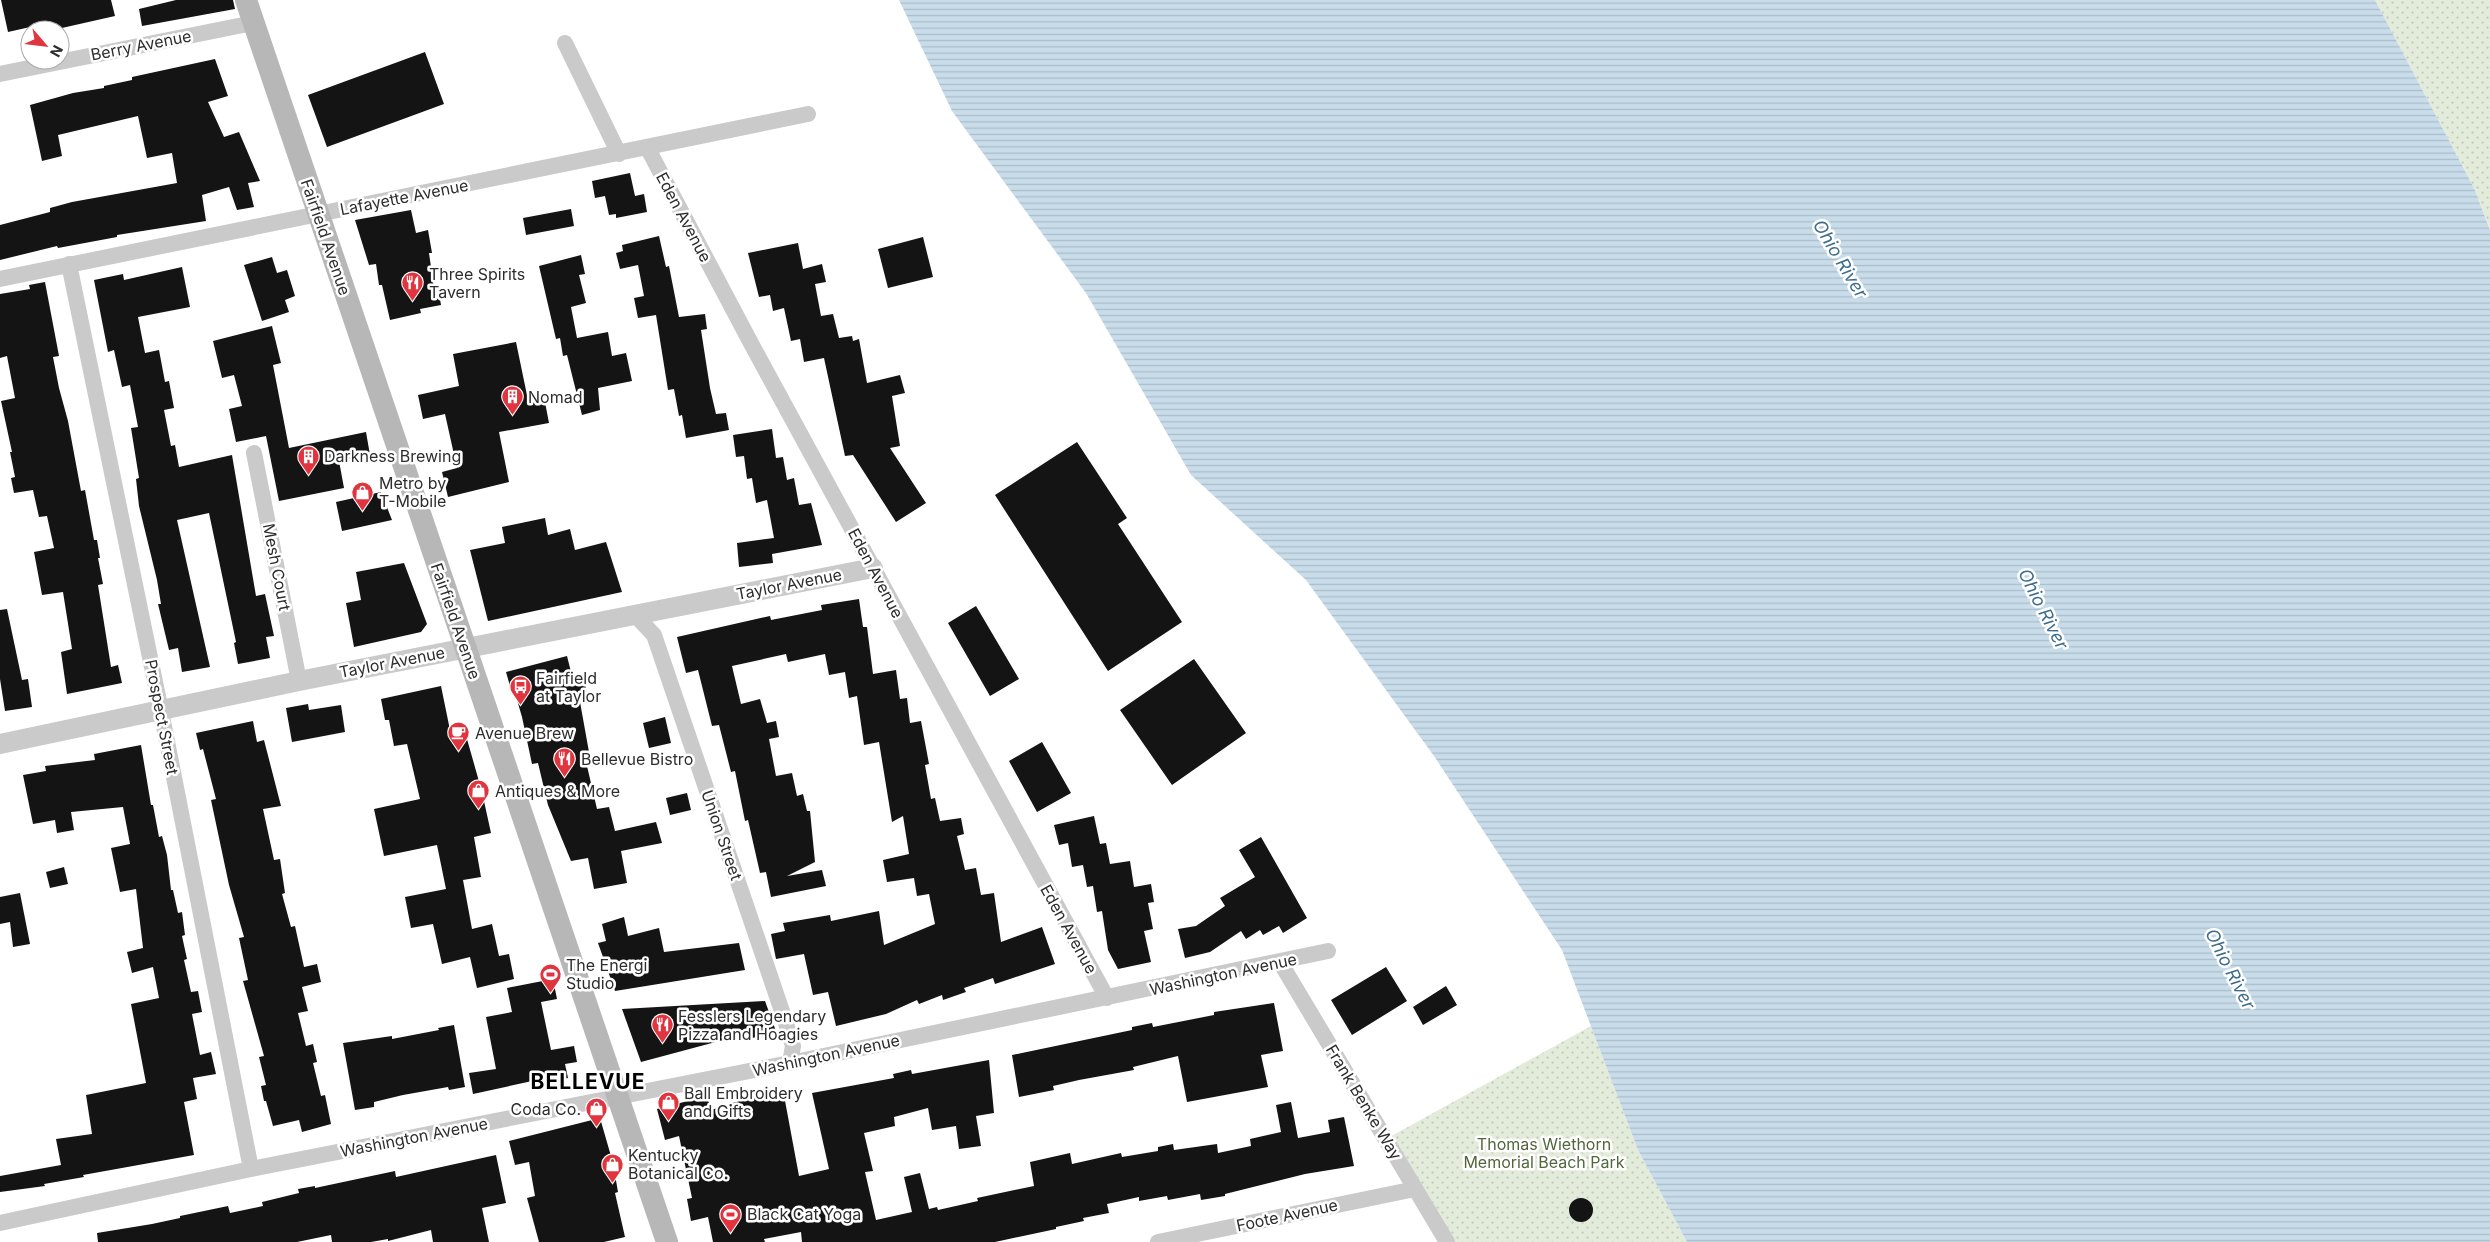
<svg xmlns="http://www.w3.org/2000/svg" width="2490" height="1242" font-family="Inter,sans-serif">
	<style>
		.park { fill: url(#park-dots) }
		.water { fill: url(#water-rules) }
		.building { fill: #141414 }
		.lines { fill: none; stroke-linecap: round; stroke-linejoin: round }
		.minor { stroke: #cacaca; stroke-width: 16 }
		.tertiary { stroke: #cacaca; stroke-width: 20 }
		.secondary { stroke: #b7b7b7; stroke-width: 22 }
		.labels { text-anchor: middle; stroke-width: 5; stroke-linejoin: round; paint-order: stroke }
		.street-label { font-size: 16px; fill: #2d2d2d; stroke: #fff }
		.poi-label { font-size: 16px; fill: #2d2d2d; stroke: #fff; text-anchor: start }
		.park-label { font-size: 16px; fill: #50673c; stroke: #fff }
		.water-label { font-size: 18px; font-style: italic; fill: #3e6d8d; stroke: #fff }
		.district-label { font-size: 21px; font-weight: bold; letter-spacing: 1px; fill: #000; stroke: #fff }
	</style>
	<defs>
		<pattern id="park-dots" width="8" height="8" patternUnits="userSpaceOnUse" patternTransform="scale(1.25)"><rect width="8" height="8" fill="#e3ebdb"/><path d="M2 2h.1M6 6h.1" fill="none" stroke="#c3cabc" stroke-width="1.8" stroke-linecap="round"/></pattern>
		<pattern id="water-rules" width="6" height="5" patternUnits="userSpaceOnUse" patternTransform="scale(1.25)"><rect width="6" height="5" fill="#c8dcea"/><path d="M0 2.5h6" fill="none" stroke="#acbdc9"/></pattern>
	</defs>
	<rect width="100%" height="100%" fill="#fff"/>
	<path class="park" d="M2375,0H2490V229L2474,188Z
		M1591,1026L1638,1150L1687,1242H1447L1386,1139Z"/>
	<path class="water" d="M899,0H2375L2474,188L2490,230V1242H1687L1638,1150L1562,950L1434,756L1306,580L1191,475L1086,293L952,111Z"/>
	<path class="building" d="M1,0H111L115,16L53,30H40L39,25L8,32Z
		M176,0H233L235,9L142,26L139,9Z
		M425,52L444,104L327,147L308,95Z
		M215,59L228,96L208,102L224,137L239,132L260,181L248,183L254,207L237,210L229,187L202,195L206,221L117,235V237L58,248L57,246L0,260V225L50,212V208L72,202L177,183L172,153L147,158L138,116L58,135L62,156L42,161L30,105L73,93L104,88V86L132,80V77Z
		M630,173L635,196L644,194L647,212L616,218V214L609,215L605,196L595,198L592,181Z
		M571,209L574,226L526,235L523,218Z
		M411,210L416,233L428,230L432,253H429L434,288L438,287L441,305L420,309L421,313L390,320L382,285H379L376,264L369,265L355,220Z
		M659,236L666,267L669,266L679,317L705,314L707,329L701,330L710,388L716,414L726,413L729,430L686,438L682,415L679,416L674,389L668,390L656,315L638,318L634,298L644,296L638,265L620,269L616,253L623,251L622,245Z
		M923,237L933,277L888,288L878,249Z
		M798,243L803,269L822,264L826,282L815,284L821,316L833,314L839,338L852,336L853,341L859,339L867,383L900,375L905,393L892,396L900,446L890,448L926,503L896,522L853,455L845,456L824,358L804,362L800,339L791,341L784,308L773,311L770,295L759,297L748,253Z
		M581,255L585,274L579,275L586,303L571,307L577,338L608,332L612,356L626,353L632,381L598,388L600,410L582,415L567,355L563,356L560,338L556,339L539,266Z
		M272,257L277,273L287,270L295,296L285,300L289,312L262,321L244,265Z
		M182,267L190,307L138,317L145,353L159,350L165,382L169,381L174,408L164,410L171,446L175,445L179,467L232,455L256,596L265,594L274,636L266,637L270,658L238,664L234,643L236,642L209,513L177,520L210,667L182,672L178,648L169,650L158,604H161L157,580L139,506L136,479L139,478L131,428L138,427L130,385L122,387L114,350L108,352L94,280L123,274L124,280Z
		M45,282L59,356L53,357L59,388L68,421L81,491L85,490L94,540H97L100,558H98L103,584L98,585L111,667L118,665L122,683L67,694L61,652L72,649L63,592L42,595L34,552L54,548L47,516L39,517L33,490L14,493L11,478L15,477L10,452H12L1,401L15,398L7,356L0,358V294L30,289L29,285Z
		M272,326L281,363L273,365L289,448L366,432L370,455L339,461L344,488L279,501L266,436L236,442L229,409L242,406L234,375L222,378L213,341Z
		M516,342L528,400L544,397L549,423L499,432L509,482L448,497L442,472L457,468L445,414L423,419L418,395L459,386L453,354Z
		M772,429L776,458L783,457L787,480L794,478L799,505L811,503L822,545L772,554L773,563L739,567L737,543L774,538L767,500L756,503L752,478L747,479L744,456L736,457L733,435Z
		M1077,442L1127,518L1118,524L1182,622L1108,671L995,495Z
		M381,492L392,520L342,531L336,502Z
		M545,518L548,535L570,529L575,550L606,542L622,592L488,621L470,550L505,543L502,527Z
		M404,563L427,624L421,632L354,647L346,603L361,600L356,572Z
		M859,599L863,627H867L873,674L896,670L900,699L907,698L910,723L921,721L929,764L925,765L931,799L935,798L940,821L961,818L964,834L957,836L965,870L976,868L981,895L994,893L1001,942L1042,927L1055,964L995,984L993,978L964,988L966,992L943,1000L942,995L919,1004L917,1000L886,1014L836,1026L828,992L813,995L804,954L776,959L771,934L785,931L783,923L830,915L831,921L879,911L884,945L935,924L929,894L917,896L914,878L887,882L883,860L909,854L903,816L892,822L879,742L864,745L857,696L849,698L845,672L829,675L825,654L788,662L786,654L732,666L741,704L760,699L767,723L776,721L779,737L769,739L776,776L792,773L797,796L803,794L807,811H810L815,862L787,876L822,870L826,886L771,897L766,872L760,873L748,820L745,821L735,771L731,772L719,725L712,726L698,670L686,673L677,637L770,616L771,620L822,610L821,605Z
		M976,606L1019,679L990,696L948,623Z
		M7,609L22,680L28,679L32,707L5,711L0,679V610Z
		M567,656L574,684L584,681L589,700L580,702L589,752L584,753L597,809L609,807L615,831L656,822L662,843L621,851L627,883L594,889L588,858L571,861L548,805L538,763L532,764L522,717L515,693H512L506,672Z
		M1194,659L1246,733L1172,785L1120,710Z
		M441,686L451,735L465,732L482,792L491,833L474,837L481,877L463,880L472,929L492,924L499,956L509,954L514,979L477,988L470,957L442,964L433,924L411,928L405,897L446,889L437,845L384,856L374,809L420,799L407,744L394,746L389,720H385L381,699Z
		M308,704L309,710L341,705L345,732L292,742L286,708Z
		M665,717L671,743L649,748L643,723Z
		M253,721L257,742L264,740L281,806L263,809L274,860L280,859L285,893L282,894L291,927L295,926L304,967L317,964L321,982L302,987L308,1011L298,1013L306,1046L313,1044L317,1062L313,1063L321,1096L325,1095L331,1124L302,1132L299,1120L273,1126L266,1101H264L261,1086L266,1085L259,1057L264,1056L243,981L248,980L239,938L244,937L229,885L211,800L216,799L203,749L200,750L196,733Z
		M1042,742L1071,793L1037,812L1009,761Z
		M141,745L151,805H153L159,837L162,836L167,855L171,890H173L178,913L182,912L185,935L182,936L187,959L184,960L191,992L198,991L202,1012L192,1014L200,1055L211,1052L216,1074L193,1078L197,1099L184,1102L194,1155L83,1175L84,1177L44,1184L45,1186L0,1192V1176L61,1165L56,1139L92,1134L86,1095L146,1083L131,1004L159,998L153,967L132,973L127,952L143,948L136,889L120,892L111,848L130,844L123,807L71,812L74,830L57,833L55,820L33,824L23,775L46,771L45,766L95,760L94,754Z
		M687,793L691,810L670,815L666,798Z
		M1094,816L1100,844L1106,843L1110,864L1130,861L1134,887L1151,884L1154,902L1148,903L1153,929L1144,931L1151,962L1118,969L1108,950L1102,911L1097,912L1093,886L1087,887L1083,865L1072,867L1068,843L1059,845L1054,825Z
		M1261,837L1307,918L1283,933L1279,926L1263,935L1260,930L1246,939L1241,931L1210,952L1185,958L1178,929L1196,926L1225,906L1220,898L1255,877L1239,850Z
		M64,867L68,884L50,888L46,872Z
		M20,893L30,944L13,947L10,922L0,924V897Z
		M624,917L628,936L659,928L664,952L739,943L745,970L615,991L598,943L606,941L602,924Z
		M1386,967L1407,1001L1352,1035L1331,1000Z
		M553,979L557,999L541,1002L551,1050L574,1046L577,1062L565,1064L568,1078L547,1082L546,1078L473,1094L469,1073L496,1069L486,1017L512,1012L507,988Z
		M1446,986L1457,1005L1423,1025L1413,1007Z
		M765,1001L777,1034L739,1040L738,1036L641,1062L622,1009Z
		M1274,1003L1283,1051L1261,1055L1268,1087L1187,1102L1178,1056L1133,1067L1134,1070L1079,1080L1053,1086L1054,1090L1019,1097L1012,1055L1132,1030V1027L1152,1023L1153,1027L1214,1015V1012Z
		M454,1025L465,1087L449,1090L448,1087L403,1095L374,1102V1107L355,1110L343,1043L392,1036V1039L439,1030L438,1028Z
		M989,1060L994,1113L976,1116L981,1146L959,1149L956,1126L932,1130L928,1108L894,1117L895,1126L864,1133L873,1171L865,1172L876,1220L912,1212L904,1177L920,1173L929,1209L937,1207L938,1210L978,1201L977,1198L1034,1186L1030,1162L1070,1153L1072,1164L1121,1153L1122,1157L1158,1151V1147L1173,1144L1174,1150L1217,1144L1218,1153L1251,1146L1250,1139L1281,1132L1276,1105L1291,1102L1298,1138L1330,1132L1328,1120L1344,1117L1354,1166L1305,1174L1225,1194V1196L1201,1200L1200,1194L1168,1200L1167,1196L1139,1201V1197L1107,1204L1109,1213L1083,1218L1084,1221L1056,1227V1229L995,1242H802L801,1232L764,1239L765,1242H713L708,1217L691,1221L687,1199L692,1198L679,1136L665,1140L657,1109L707,1096L711,1110L758,1095L783,1090L799,1176L829,1169L812,1093L894,1078L893,1074L911,1070L912,1074Z
		M600,1118L613,1163L618,1192L615,1193L625,1237L604,1242H539L527,1198L535,1196L529,1162L515,1165L509,1141Z
		M496,1155L506,1203L482,1208L489,1242H433L431,1230L388,1241V1239L371,1242H332L331,1235L297,1242H98L97,1233L152,1224L180,1218V1216L228,1206L230,1213L263,1206L262,1202L299,1193L298,1189L315,1186V1188L395,1171L396,1177Z
		M1569 1210a12 12 0 1 1 24 0a12 12 0 1 1-24 0Z"/>
	<g class="lines">
		<path class="minor" d="M565,43L619,154
			M0,74L253,23
			M647,147L753,347L1107,998
			M69,264L161,711L251,1169
			M0,279L808,114
			M254,453L299,681
			M634,614L654,635L785,1020L793,1046L790,1063
			M1280,962L1447,1242
			M0,1223L251,1169L790,1063L1328,951
			M1158,1242L1415,1189"/>
		<path class="tertiary" d="M0,744L299,681L873,568"/>
		<path class="secondary" d="M246,0L667,1242"/>
	</g>
	<defs>
		<symbol id="restaurant-pin" viewBox="-11 -11 22 30"><path d="M0 17L-7.5 6A9.5 9.5 0 1 1 7.5 6Z" fill="#e0343f" stroke="#fff"/><path d="M-5-6h1v4h1v-4h1v4h1v-4h1v5L-1.5 .5V6h-2V.5L-5-1ZM5-6V6H3V1.5H1.5Q1.5-4 5-6Z" fill="#fff"/></symbol>
		<symbol id="building-pin" viewBox="-11 -11 22 30"><path d="M0 17L-7.5 6A9.5 9.5 0 1 1 7.5 6Z" fill="#e0343f" stroke="#fff"/><path d="M-4-6H4V6H1V3H-1V6H-4ZM-2.5-4.3h1.7v1.8h-1.7ZM.8-4.3h1.7v1.8H.8ZM-2.5-1h1.7V.8h-1.7ZM.8-1h1.7V.8H.8Z" fill="#fff"/></symbol>
		<symbol id="shop-pin" viewBox="-11 -11 22 30"><path d="M0 17L-7.5 6A9.5 9.5 0 1 1 7.5 6Z" fill="#e0343f" stroke="#fff"/><path d="M-5-2.5h2.3a2.7 3.5 0 0 1 5.4 0H5L5.5 6h-11ZM-1.5-2.5h3a1.5 2.3 0 0 0-3 0Z" fill="#fff"/></symbol>
		<symbol id="bus-pin" viewBox="-11 -11 22 30"><path d="M0 17L-7.5 6A9.5 9.5 0 1 1 7.5 6Z" fill="#e0343f" stroke="#fff"/><path d="M-5-6H5V4H4V6H2V4H-2V6H-4V4H-5ZM-3.5-4V0h7V-4ZM-3.5 1.2v1.5H-2V1.2ZM2 1.2v1.5H3.5V1.2Z" fill="#fff"/></symbol>
		<symbol id="cafe-pin" viewBox="-11 -11 22 30"><path d="M0 17L-7.5 6A9.5 9.5 0 1 1 7.5 6Z" fill="#e0343f" stroke="#fff"/><path d="M-5.5-4.5H6V0H3Q3 3.5 0 3.5H-2.5Q-5.5 3.5-5.5 0ZM3-3.2v2h1.7v-2ZM-6 4.5H4V6H-6Z" fill="#fff"/></symbol>
		<symbol id="stadium-pin" viewBox="-11 -11 22 30"><path d="M0 17L-7.5 6A9.5 9.5 0 1 1 7.5 6Z" fill="#e0343f" stroke="#fff"/><path d="M0-5a6.5 5 0 1 0 0 10a6.5 5 0 1 0 0-10ZM-3.5-1.8h7v3.6h-7Z" fill="#fff"/></symbol>
	</defs>
	<g fill-rule="evenodd">
		<use href="#restaurant-pin" x="400" y="270" width="25" height="34"/>
		<use href="#building-pin" x="500" y="384" width="25" height="34"/>
		<use href="#building-pin" x="296" y="444" width="25" height="34"/>
		<use href="#shop-pin" x="350" y="480" width="25" height="34"/>
		<use href="#bus-pin" x="508" y="674" width="25" height="34"/>
		<use href="#cafe-pin" x="446" y="720" width="25" height="34"/>
		<use href="#restaurant-pin" x="552" y="746" width="25" height="34"/>
		<use href="#shop-pin" x="466" y="778" width="25" height="34"/>
		<use href="#stadium-pin" x="538" y="962" width="25" height="34"/>
		<use href="#restaurant-pin" x="650" y="1012" width="25" height="34"/>
		<use href="#shop-pin" x="656" y="1090" width="25" height="34"/>
		<use href="#shop-pin" x="584" y="1096" width="25" height="34"/>
		<use href="#shop-pin" x="600" y="1152" width="25" height="34"/>
		<use href="#stadium-pin" x="718" y="1202" width="25" height="34"/>
	</g>
	<g class="labels">
		<g class="street-label">
			<text transform="translate(141 45) rotate(-11)" y="6">Berry Avenue</text>
			<text transform="translate(404 197) rotate(-11)" y="6">Lafayette Avenue</text>
			<text transform="translate(684 217) rotate(62)" y="6">Eden Avenue</text>
			<text transform="translate(326 237) rotate(71)" y="6">Fairfield Avenue</text>
			<text transform="translate(277 567) rotate(79)" y="6">Mesh Court</text>
			<text transform="translate(876 573) rotate(62)" y="6">Eden Avenue</text>
			<text transform="translate(789 584) rotate(-11)" y="6">Taylor Avenue</text>
			<text transform="translate(456 621) rotate(71)" y="6">Fairfield Avenue</text>
			<text transform="translate(392 662) rotate(-11)" y="6">Taylor Avenue</text>
			<text transform="translate(162 717) rotate(79)" y="6">Prospect Street</text>
			<text transform="translate(722 835) rotate(71)" y="6">Union Street</text>
			<text transform="translate(1069 929) rotate(61)" y="6">Eden Avenue</text>
			<text transform="translate(1223 974) rotate(-12)" y="6">Washington Avenue</text>
			<text transform="translate(826 1055) rotate(-12)" y="6">Washington Avenue</text>
			<text transform="translate(1364 1102) rotate(59)" y="6">Frank Benke Way</text>
			<text transform="translate(414 1137) rotate(-11)" y="6">Washington Avenue</text>
			<text transform="translate(1287 1215) rotate(-12)" y="6">Foote Avenue</text>
		</g>
		<g class="poi-label">
			<text x="429" y="280">Three Spirits<tspan x="429" dy="18">Tavern</tspan></text>
			<text x="528" y="403">Nomad</text>
			<text x="324" y="462">Darkness Brewing</text>
			<text x="379" y="489">Metro by<tspan x="379" dy="18">T-Mobile</tspan></text>
			<text x="536" y="684">Fairfield<tspan x="536" dy="18">at Taylor</tspan></text>
			<text x="475" y="739">Avenue Brew</text>
			<text x="581" y="765">Bellevue Bistro</text>
			<text x="495" y="797">Antiques &amp; More</text>
			<text x="566" y="971">The Energi<tspan x="566" dy="18">Studio</tspan></text>
			<text x="678" y="1022">Fesslers Legendary<tspan x="678" dy="18">Pizza and Hoagies</tspan></text>
			<text x="684" y="1099">Ball Embroidery<tspan x="684" dy="18">and Gifts</tspan></text>
			<text x="581" y="1115" text-anchor="end">Coda Co.</text>
			<text x="628" y="1161">Kentucky<tspan x="628" dy="18">Botanical Co.</tspan></text>
			<text x="747" y="1220">Black Cat Yoga</text>
		</g>
		<g class="park-label">
			<text x="1544" y="1150">Thomas Wiethorn<tspan x="1544" dy="18">Memorial Beach Park</tspan></text>
		</g>
		<g class="water-label">
			<text transform="translate(1840 259) rotate(59)" y="6">Ohio River</text>
			<text transform="translate(2043 609) rotate(63)" y="6">Ohio River</text>
			<text transform="translate(2230 969) rotate(63)" y="6">Ohio River</text>
		</g>
		<g class="district-label">
			<text x="588" y="1089">BELLEVUE</text>
		</g>
	</g>
	<g transform="translate(45 45) rotate(118)"><circle r="24" fill="#ffffff" stroke="#ababab"/>
	<path d="M0-4L9 19L0 12L-9 19Z" fill="#e0343f"/>
	<text y="-8" font-size="14" font-weight="bold" text-anchor="middle" fill="#2d2d2d">N</text>
	</g>
</svg>
